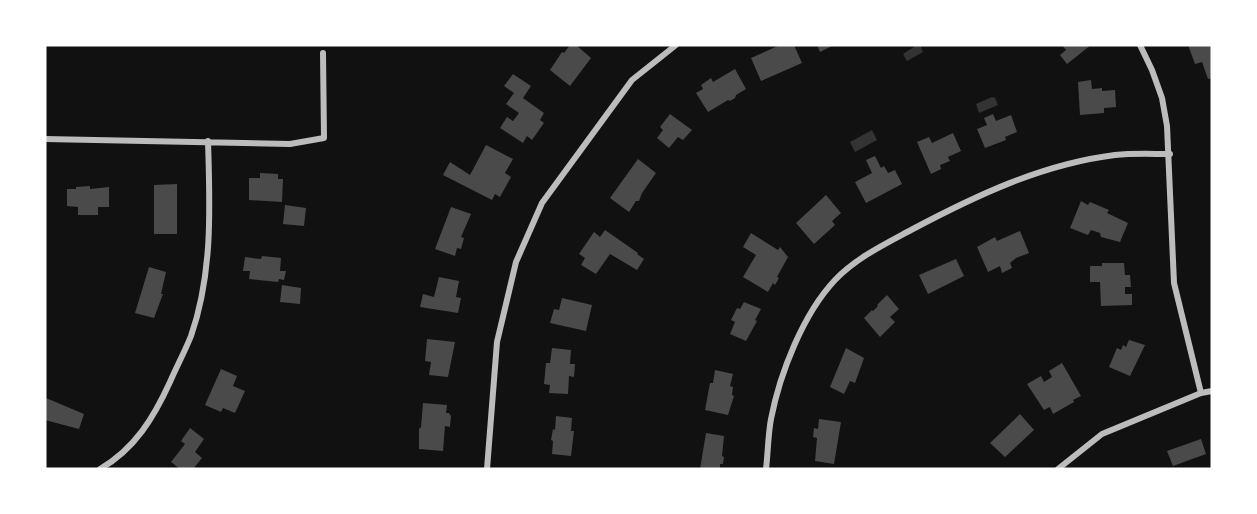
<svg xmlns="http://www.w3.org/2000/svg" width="1257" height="514" font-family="'Sofia Sans Condensed',sans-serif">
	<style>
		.water { fill: #333 }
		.building { fill: #4a4a4a }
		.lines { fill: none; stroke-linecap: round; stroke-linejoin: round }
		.minor { stroke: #bcbcbc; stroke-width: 6 }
	</style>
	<rect width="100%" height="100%" fill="#111"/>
	<path class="water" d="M917,45H920L923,52L907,61L903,54Z
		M992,97L995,98L998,105L979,113L976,104Z
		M872,130L877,140L855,152L850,142Z"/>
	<path class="building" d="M570,45H576L591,58L570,86L550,70L562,52L564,53Z
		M780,45H794L802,63L761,81L751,58Z
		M817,45H834L820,52Z
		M1062,45H1091L1067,64L1060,55L1066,50Z
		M1188,45H1212V78L1208,79L1202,62L1195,64Z
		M735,69L746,89L736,95L735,98L730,101L728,100L708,112L696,93L703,89L701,85L711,78L713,82Z
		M513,74L531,86L523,98L544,113L540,120L544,123L532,140L527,136L523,143L500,128L507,117L513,121L519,113L506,104L514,93L504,86Z
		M1091,80L1092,89L1102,88V91L1115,90L1116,107L1104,108V113L1080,115L1078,82Z
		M670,114L692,130L683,140L678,137L669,148L657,138L663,130L660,127Z
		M993,114L996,121L1011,115L1017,132L1005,137L1006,140L985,148L977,129L987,125L984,118Z
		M953,133L961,151L948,157L950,161L940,165L941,169L931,174L917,142L929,137L932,143Z
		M486,145L513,159L505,173L511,177L500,197L495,194L492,200L443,175L450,162L470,175Z
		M875,156L881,168L884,166L888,173L895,170L902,184L866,203L855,182L872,173L866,160Z
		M638,159L656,173L642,193L639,201H636L629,212L610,198Z
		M260,173L278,174V179H283L282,202L249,200V178H260Z
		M177,184V234H154V185Z
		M90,186V189L109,187V207H98V215H78V207L67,206V189H76V187Z
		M826,195L841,213L832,221L835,225L814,244L796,223Z
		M1081,201L1088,205L1090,202L1109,210L1107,213L1128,223L1120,242L1101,237L1100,233L1091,230L1088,235L1070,228Z
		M285,205L306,208L304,226L283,224Z
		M451,207L471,214L461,237L464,238L461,249L457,248L455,256L435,249Z
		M605,230L638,253L637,254L644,259L637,270L610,254L596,274L581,265L585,258L579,254L594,232L600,237Z
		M1020,231L1029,253L1016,258L1010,263L1012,268L1002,273L1000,266L988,272L977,247L995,237L997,241Z
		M751,233L778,250L780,247L788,257L777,277L779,278L775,285L773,283L768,292L743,277L756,255L743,247Z
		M262,256L281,258L280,271H286L284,280L279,279L278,282L249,279L250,271H243L245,257L261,259Z
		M956,259L964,276L928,294L919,275Z
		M1102,263H1124L1125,275H1130L1131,287H1125V294H1132V305L1101,306L1100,282H1090V266H1102Z
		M149,267L166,272L161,294H163L154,318L135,313Z
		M439,277L459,281L456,297L461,298L458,313L420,307L423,294L434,297Z
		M282,285L301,288L300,304L280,302Z
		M887,295L899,309L890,317L895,322L880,337L864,318L872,310L873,311L878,306L877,305Z
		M562,298L592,305L586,331L550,323L554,309L559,310Z
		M744,302L761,309L755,320L757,321L746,341L730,334L735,322L731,320L737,308L740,309Z
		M427,339L455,342L448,377L429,375L431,362L425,361Z
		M1129,340L1145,345L1130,376L1109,367L1117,348L1121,350L1123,345L1126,347Z
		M552,348L571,350L570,364H575L574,377L569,376L568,394L549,393L550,385L544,384L546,363H550Z
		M846,348L864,358L855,383L850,381L844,394L830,387Z
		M1062,363L1081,396L1073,400L1074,402L1053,414L1050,407L1044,410L1027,384L1041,376L1044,382L1052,377L1049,371Z
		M221,369L237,376L233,386L245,391L235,413L223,408L221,412L205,405Z
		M715,370L733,374L730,386L733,387L732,395L734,396L728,415L705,410L710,383H713Z
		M46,398L84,414L79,429L45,420Z
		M423,403L447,405L446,413H449L451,416L450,427L445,426L443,451L419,449V429L421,427Z
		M1020,414L1034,430L1005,457L990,443Z
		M556,416L572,418L571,431H574L571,456L552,454L553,441L551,440L553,429L555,430Z
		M819,419L841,422L834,464L815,461L817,438L813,437L814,428L818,429Z
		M190,428L204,439L195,452L202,458L193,469H180L171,462L185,444L181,441Z
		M706,433L724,436L722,456L724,457L723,464H720V469H700Z
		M1201,439L1206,454L1173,466L1167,451Z"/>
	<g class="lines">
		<path class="minor" d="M1140,45L1152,70L1162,98L1167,126L1174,283L1201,393
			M45,139L290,144L324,138L323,53
			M100,469C135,449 154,417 170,382C177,366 185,351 191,336C213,273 210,206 208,141
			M487,469L497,342L516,262L542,203L632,80L676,45
			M766,469C768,453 768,435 771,419C780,373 803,314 835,280C856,258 885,244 911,230C975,196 1042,164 1115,155C1133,153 1152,154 1170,154
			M1058,469L1102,434L1201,393L1212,391"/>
	</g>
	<rect width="1257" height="514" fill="none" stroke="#ffffff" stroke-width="93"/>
</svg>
